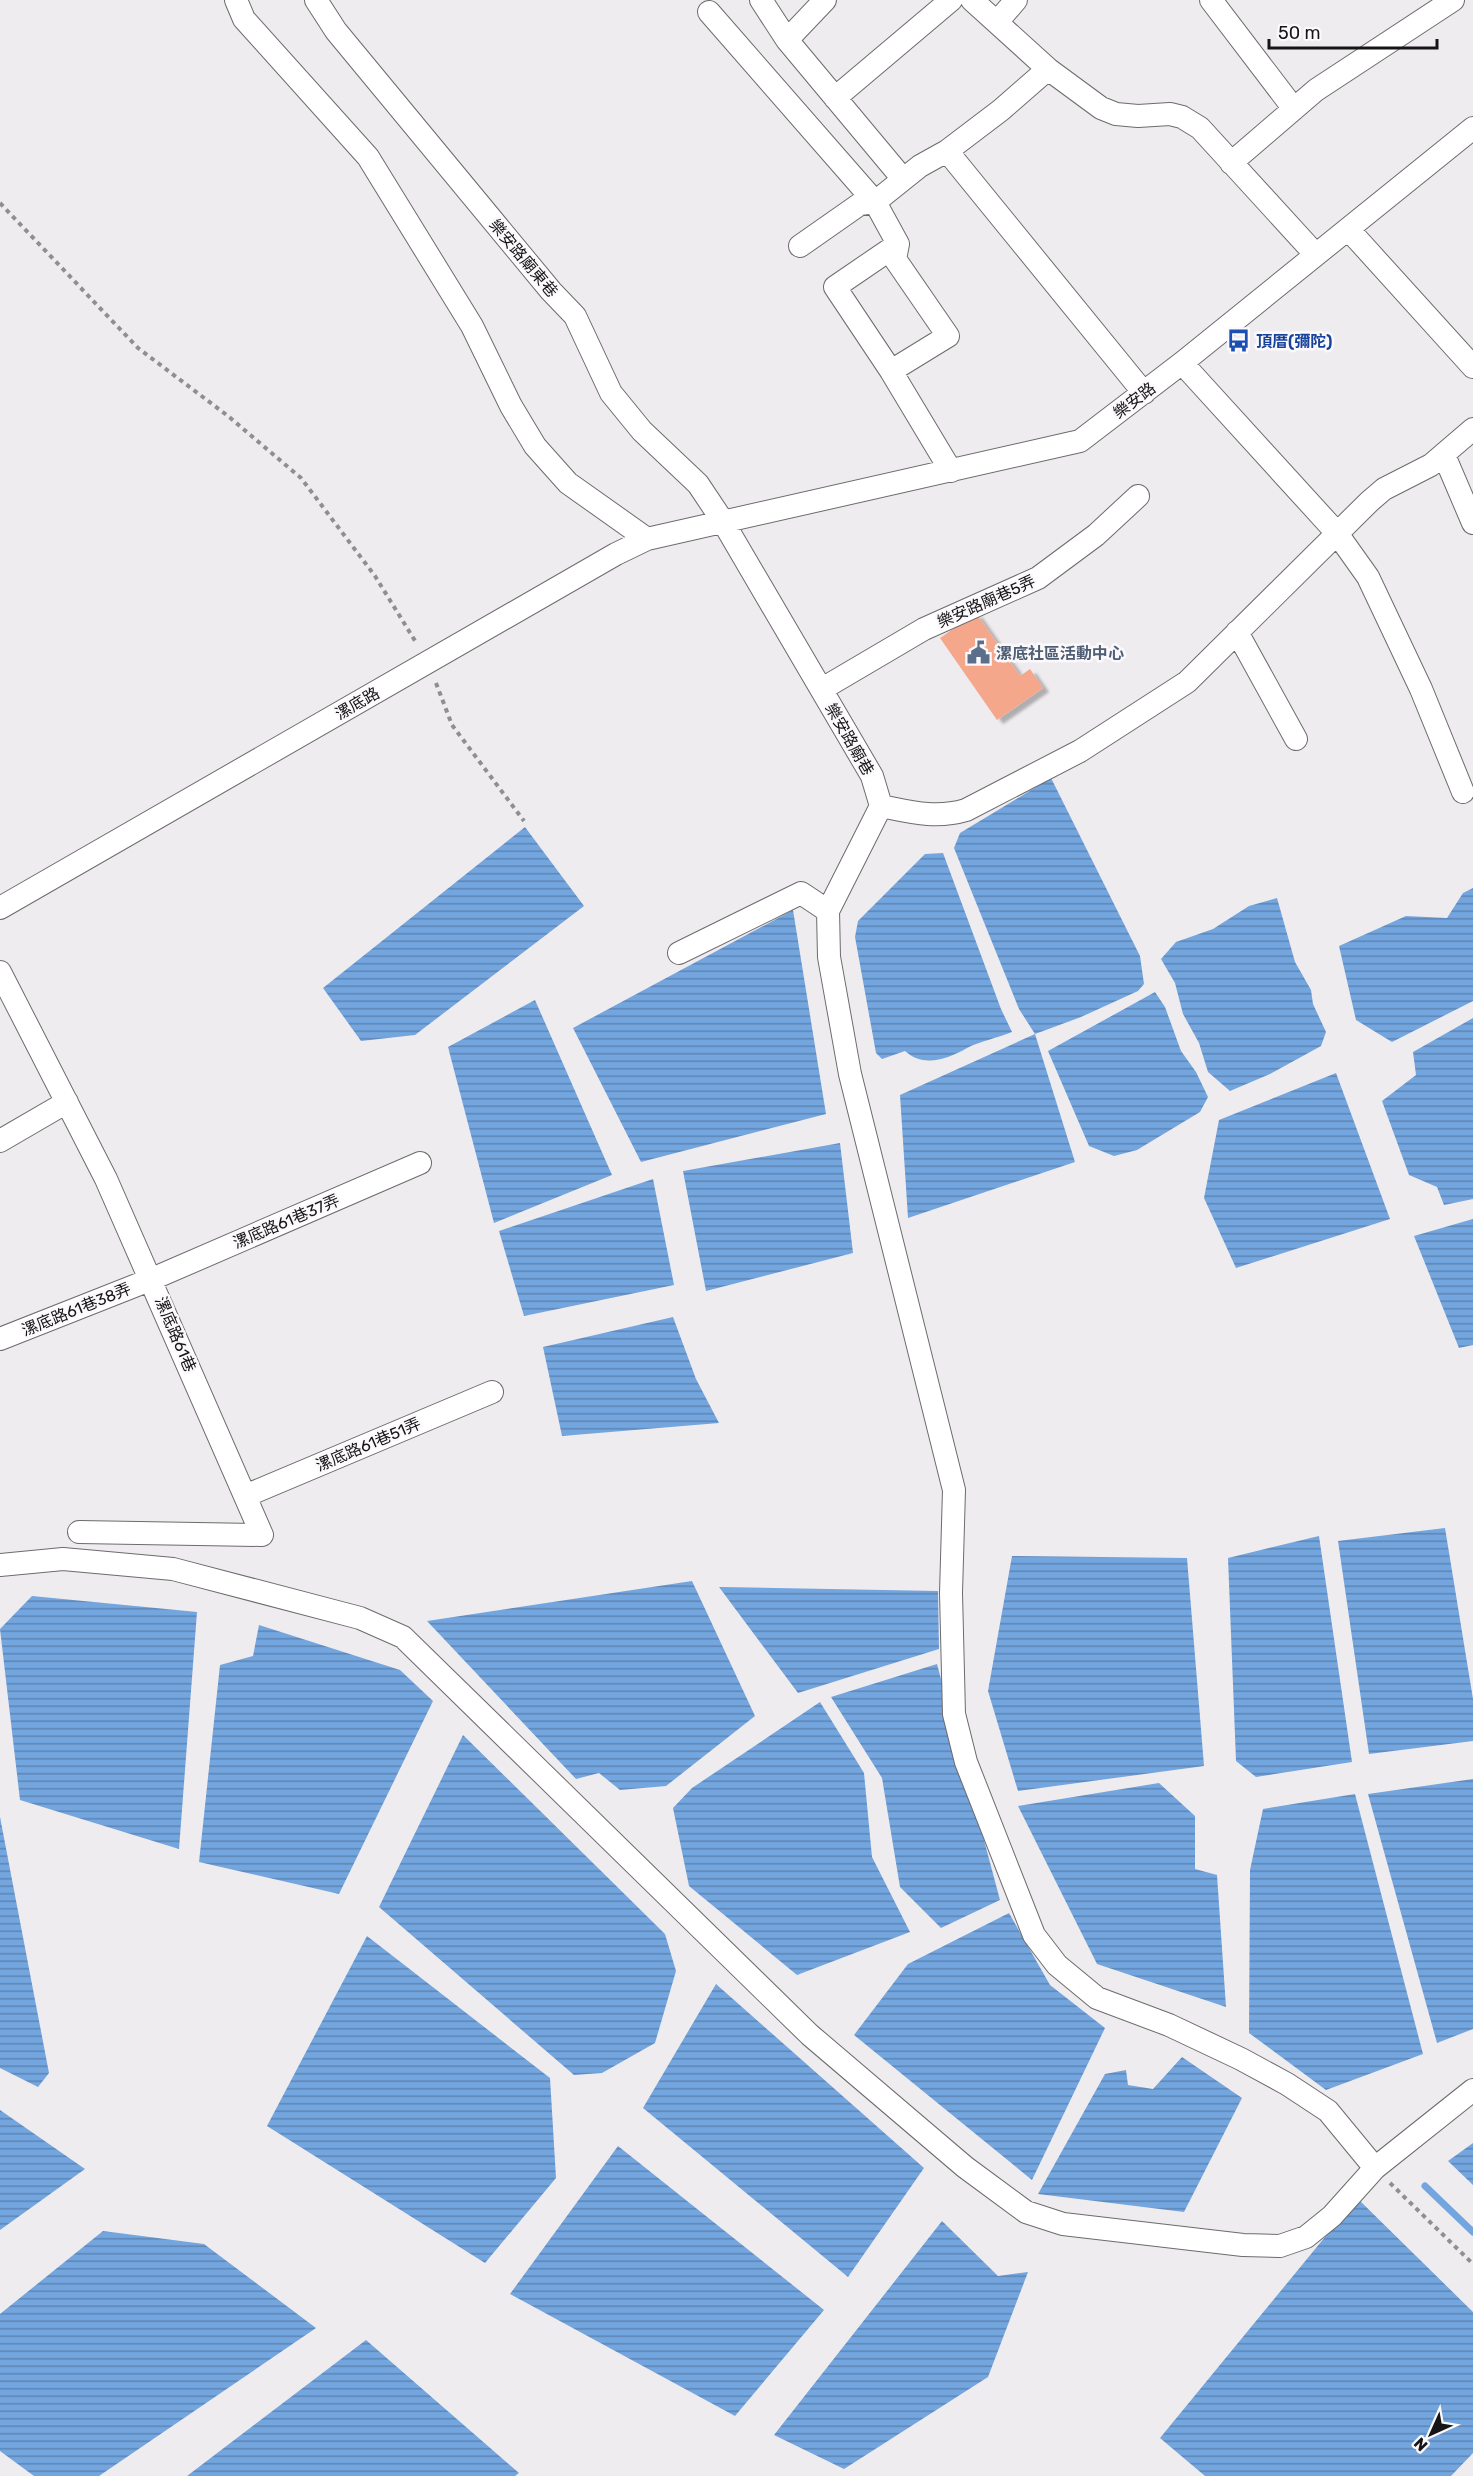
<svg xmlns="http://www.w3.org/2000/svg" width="1473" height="2476" font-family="Rubik,'Noto Sans TC',sans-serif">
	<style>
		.water { fill: url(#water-rules) }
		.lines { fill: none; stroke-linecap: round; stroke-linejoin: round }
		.stream { stroke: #73a5df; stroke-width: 7 }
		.building { fill: #f5a78b; filter: url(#shadow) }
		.minor-casing { stroke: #6d6b6d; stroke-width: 24 }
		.path { stroke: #908e90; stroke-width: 4; stroke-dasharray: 4.5 4.5; stroke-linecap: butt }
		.minor { stroke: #fff; stroke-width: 22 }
		.labels { text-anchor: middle; stroke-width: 5; stroke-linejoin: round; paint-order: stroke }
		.street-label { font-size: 16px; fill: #161516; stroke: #fcf9fc }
		.transit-label { font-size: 16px; font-weight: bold; fill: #164399; stroke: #fcf9fc; text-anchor: start }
		.service-label { font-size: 16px; font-weight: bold; fill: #4e5e75; stroke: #fcf9fc; text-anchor: start }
	</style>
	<defs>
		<pattern id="water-rules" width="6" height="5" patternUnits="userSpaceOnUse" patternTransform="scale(1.5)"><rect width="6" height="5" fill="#73a5df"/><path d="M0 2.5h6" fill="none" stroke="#5d85b4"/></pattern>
		<filter id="shadow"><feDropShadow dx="6" dy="4" stdDeviation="1.5" flood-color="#0004"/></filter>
	</defs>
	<rect width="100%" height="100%" fill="#efecef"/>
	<path class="water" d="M1051,778L1140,956L1144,984L1138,991L1081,1017L1035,1034L1075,1162L908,1218L900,1095L1035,1034L1019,1009L954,848L960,833Z
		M525,827L584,906L415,1035L361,1041L323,988Z
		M943,853L1001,1009L1012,1032C998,1038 980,1041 967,1048C948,1059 923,1068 905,1051L882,1059L876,1053L855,937L858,921L925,854Z
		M1473,888V1001L1392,1042L1356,1020L1339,946L1406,916L1447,918L1463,893Z
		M1277,898L1295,962L1311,990L1313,1004L1326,1032L1321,1046L1270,1074L1230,1091L1208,1072L1199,1043L1183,1014L1175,983L1161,959L1176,942L1213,929L1249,906Z
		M793,910L826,1114L641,1162L573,1028Z
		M1155,992L1165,1007L1181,1051L1196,1072L1208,1097L1200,1112L1137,1150L1114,1156L1089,1146L1048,1051Z
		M535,1000L612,1175L494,1223L448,1047Z
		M1473,1018V1199L1444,1205L1437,1187L1409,1175L1382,1101L1416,1075L1413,1052Z
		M1336,1073L1390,1219L1236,1268L1204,1198L1219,1120Z
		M840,1143L853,1253L706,1291L683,1171Z
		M653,1179L674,1285L524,1316L499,1231Z
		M1473,1219V1345L1459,1348L1414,1236Z
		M673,1317L696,1379L719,1423L562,1436L543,1347Z
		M1445,1528L1473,1699V1741L1369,1754L1338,1541Z
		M1319,1536L1352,1762L1256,1777L1236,1761L1228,1558Z
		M1012,1556L1187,1558L1204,1766L1018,1791L988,1691Z
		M692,1581L755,1716L666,1786L620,1790L599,1773L576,1779L427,1621Z
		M719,1587L938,1591L939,1649L798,1693Z
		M32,1596L197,1612L179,1849L20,1800L0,1629Z
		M259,1625L400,1670L433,1701L339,1894L199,1862L220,1665L253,1656Z
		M937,1664L1000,1900L941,1928L900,1887L882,1778L831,1697Z
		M820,1702L864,1773L872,1857L910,1932L797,1975L689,1886L673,1808L692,1788Z
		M463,1735L665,1934L676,1971L655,2043L602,2073L574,2075L379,1907Z
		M1473,1779V2029L1437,2043L1368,1794Z
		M1159,1783L1195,1816V1869L1217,1875L1226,2007L1097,1964L1018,1806Z
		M1355,1794L1423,2054L1326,2090L1249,2033L1250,1870L1263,1809Z
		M0,1817L49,2073L38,2087L0,2068Z
		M1009,1913L1050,1985L1105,2028L1032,2180L854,2035L908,1964Z
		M367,1936L550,2078L556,2178L485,2263L267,2126Z
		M716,1984L924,2168L848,2277L643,2108Z
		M1182,2057L1242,2098L1184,2212L1038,2194L1105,2074L1126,2070L1128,2085L1153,2089Z
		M0,2110L85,2169L0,2230Z
		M1473,2143V2185L1448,2161Z
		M618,2146L824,2310L735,2416L510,2294Z
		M1357,2198L1473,2312V2453L1451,2476H1205L1160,2438Z
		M942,2221L998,2276L1028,2272L988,2377L844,2469L774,2435Z
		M103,2231L204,2244L316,2328L99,2476H34L0,2451V2314Z
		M366,2340L519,2473L515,2476H187Z"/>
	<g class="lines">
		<path class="stream" d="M1425,2186L1473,2232"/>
	</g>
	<path class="building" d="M976,613L1020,676L1030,669L1043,688L997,720L940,638Z"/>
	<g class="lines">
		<defs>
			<path id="minor" d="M236,0L244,19L368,157L472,326L511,406L535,446L568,483L647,539
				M316,0L336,31L551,291L575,316L611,393L642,431L698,484L722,520L872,776L881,806L828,911L801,893L679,953
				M761,0L787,40L903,179
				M972,0L1048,69L1101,108L1116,114L1138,116L1170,114L1182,117L1200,128L1316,255
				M1211,0L1294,109
				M709,12L875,202L898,244L895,259L948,336L891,371
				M998,21L1016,0
				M787,40L825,0
				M835,98L951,0
				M947,151L1144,393
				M1231,163L1316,90L1453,0
				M1349,230L1473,367
				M898,244L835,287L891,371L951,471
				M800,246L860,204L875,202L920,166L947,151L1001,110L1048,69
				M1182,363L1336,532L1368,577L1421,689L1463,792
				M1444,455L1473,523
				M1237,632L1296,739
				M822,689L924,629L1038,578L1096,535L1138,496
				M881,806C911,812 936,819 966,810L1080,751L1187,682L1370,501L1384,489L1431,465L1473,429
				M0,908L616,554L647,539L1080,441L1182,363L1473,128
				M828,911L829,957L850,1074L954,1490L951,1593L954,1714L966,1762L1034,1935L1057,1965L1097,1998L1169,2025L1241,2059L1287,2084L1328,2111L1375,2168
				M0,972L106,1179L262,1535L79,1532
				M0,1141L67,1102
				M0,1339L152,1279L420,1163
				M245,1496L492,1392
				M0,1565L63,1559L173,1569L360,1618L403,1637L810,2035L965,2167L1026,2212L1063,2224L1243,2245L1280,2246L1306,2237L1332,2216L1375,2168L1473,2090"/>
		</defs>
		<use href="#minor" class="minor-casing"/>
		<path class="path" d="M0,203L138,348L228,416L301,478L375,576L417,644
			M436,683L452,725L524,821
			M1390,2183L1473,2264"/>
		<use href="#minor" class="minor"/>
	</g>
	<defs>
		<symbol id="bus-bare" viewBox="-9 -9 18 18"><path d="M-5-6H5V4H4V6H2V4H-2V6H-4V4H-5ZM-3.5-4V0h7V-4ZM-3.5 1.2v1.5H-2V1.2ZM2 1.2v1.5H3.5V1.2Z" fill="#1a4fb4" stroke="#fcf9fc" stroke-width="2.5" paint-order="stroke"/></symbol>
		<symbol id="civic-bare" viewBox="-9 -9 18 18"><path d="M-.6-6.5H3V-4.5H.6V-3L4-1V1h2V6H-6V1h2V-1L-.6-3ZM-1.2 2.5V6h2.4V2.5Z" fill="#5c6f8a" stroke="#fcf9fc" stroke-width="2.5" paint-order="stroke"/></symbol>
	</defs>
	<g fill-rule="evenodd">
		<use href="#bus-bare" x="1222" y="324" width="33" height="33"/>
		<use href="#civic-bare" x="962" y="636" width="33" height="33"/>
	</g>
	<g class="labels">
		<g class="street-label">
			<text transform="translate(524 258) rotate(50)" y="6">樂安路廟東巷</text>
			<text transform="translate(1134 400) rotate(-37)" y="6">樂安路</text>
			<text transform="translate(986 601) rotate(-24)" y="6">樂安路廟巷5弄</text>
			<text transform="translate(357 703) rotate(-30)" y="6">漯底路</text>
			<text transform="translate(850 739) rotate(60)" y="6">樂安路廟巷</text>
			<text transform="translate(286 1221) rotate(-23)" y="6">漯底路61巷37弄</text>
			<text transform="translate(76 1309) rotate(-22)" y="6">漯底路61巷38弄</text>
			<text transform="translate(176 1334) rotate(67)" y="6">漯底路61巷</text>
			<text transform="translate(368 1444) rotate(-23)" y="6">漯底路61巷51弄</text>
		</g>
		<g class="transit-label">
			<text x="1256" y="347">頂厝(彌陀)</text>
		</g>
		<g class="service-label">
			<text x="996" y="659">漯底社區活動中心</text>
		</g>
	</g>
	<g transform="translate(1431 2434) rotate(225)" stroke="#fcf9fc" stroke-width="4.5" paint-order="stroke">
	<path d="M0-4.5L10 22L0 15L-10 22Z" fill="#161516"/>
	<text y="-9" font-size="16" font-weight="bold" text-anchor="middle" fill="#161516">N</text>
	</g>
	<path d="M1269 39v9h168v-9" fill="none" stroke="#161516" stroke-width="3"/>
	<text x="1278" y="39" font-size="18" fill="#161516" stroke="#fcf9fc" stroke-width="4.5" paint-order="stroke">50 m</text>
</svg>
